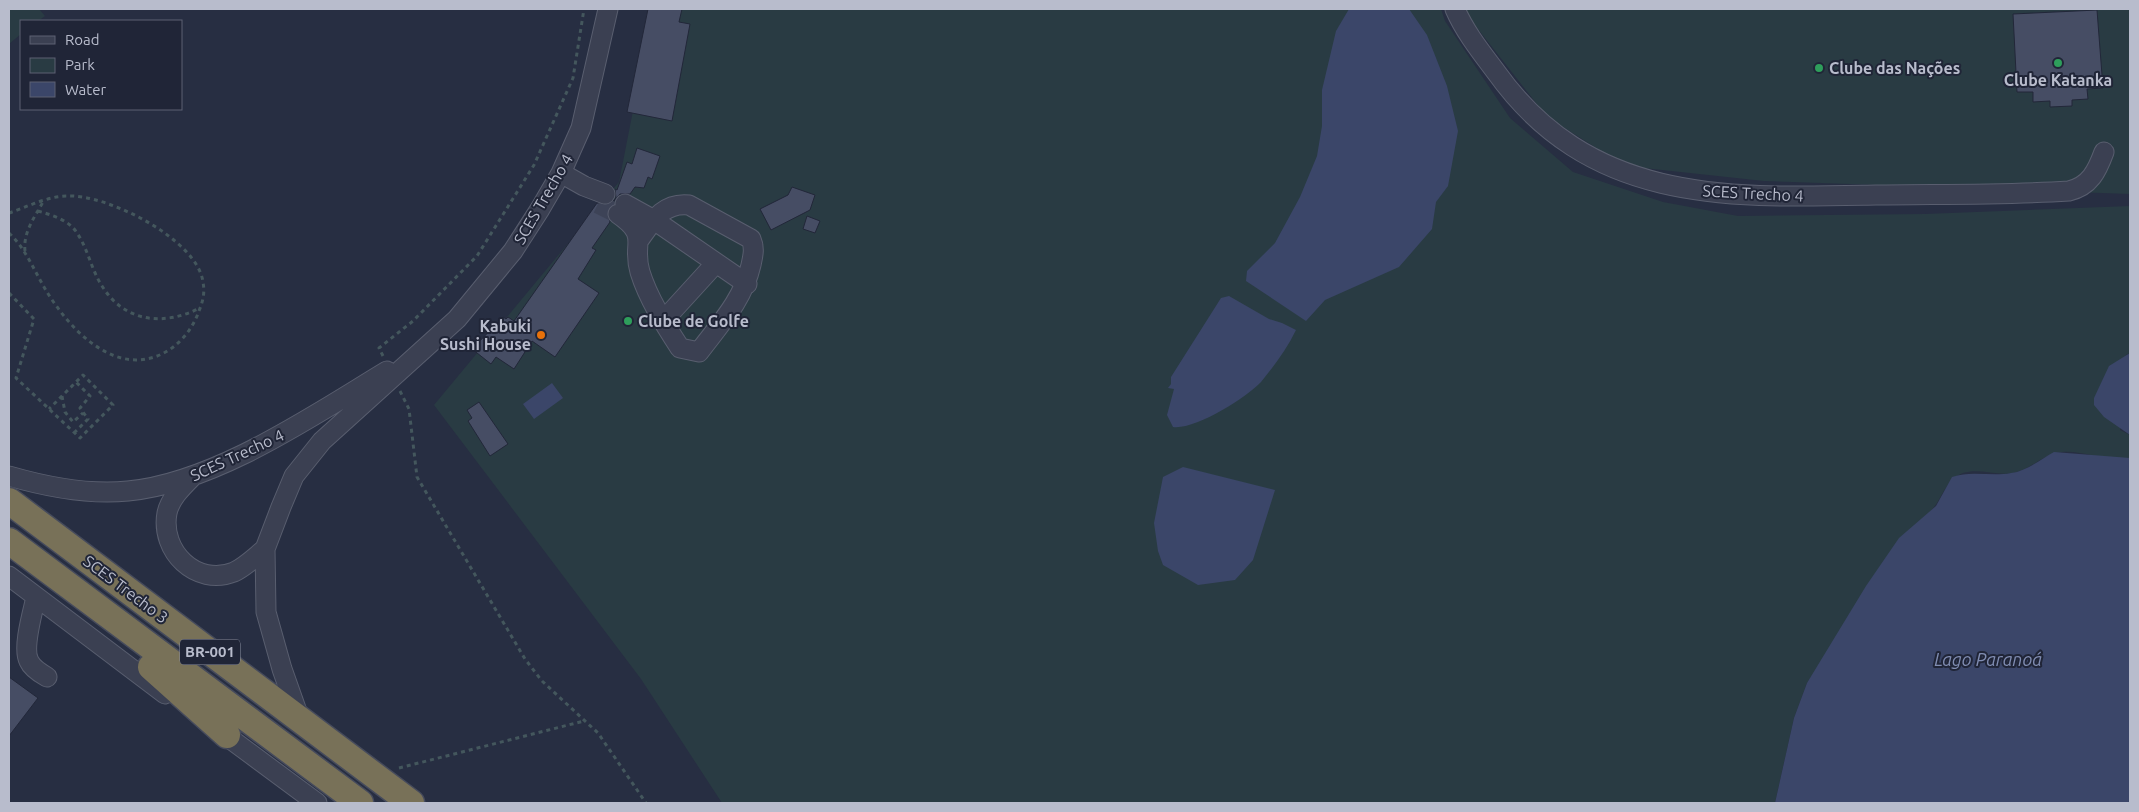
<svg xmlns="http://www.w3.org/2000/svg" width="2139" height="812" font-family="Ubuntu,sans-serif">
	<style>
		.green { fill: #293b43 }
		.water { fill: #3b4669 }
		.building { fill: #464d64; stroke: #222739 }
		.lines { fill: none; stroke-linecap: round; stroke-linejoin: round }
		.minor-tunnel { stroke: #3d4357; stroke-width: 19; stroke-dasharray: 19 9; stroke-linecap: butt }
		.minor-casing { stroke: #595e6f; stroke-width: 21 }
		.highway-casing { stroke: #464b5c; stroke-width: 29 }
		.path { stroke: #44575d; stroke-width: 3; stroke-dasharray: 4 4; stroke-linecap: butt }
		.minor { stroke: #3b4052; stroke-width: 19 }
		.highway { stroke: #787158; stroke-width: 26 }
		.leisure-dot { fill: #2e9e5b; stroke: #202537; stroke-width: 2 }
		.food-dot { fill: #e8710a; stroke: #202537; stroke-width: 2 }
		.labels { text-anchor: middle; stroke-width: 4; stroke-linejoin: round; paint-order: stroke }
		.shield { fill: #202537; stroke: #8a8f9f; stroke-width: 1 }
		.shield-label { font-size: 15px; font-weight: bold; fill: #b8bccc }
		.poi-label { font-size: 16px; font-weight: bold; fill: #b8bccc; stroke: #202537; text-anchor: start }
		.street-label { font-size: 16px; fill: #b8bccc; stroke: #202537 }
		.water-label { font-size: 18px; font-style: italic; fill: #808db2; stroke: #202537 }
	</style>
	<rect width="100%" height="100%" fill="#272e42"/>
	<path class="green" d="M9,9H39L45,16L38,21H21V34L9,44Z
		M653,9H1441L1445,21L1510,118L1573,172L1663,202L1738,216L1925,214L2130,206V353L2126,355L2120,430L2130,435V458C2108,463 2084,450 2062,452C2043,454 2030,470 2013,473C1997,476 1979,468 1963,473C1945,479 1942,501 1929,513L1807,683L1794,718L1775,803H722L641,679L434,405L619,182Z
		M1466,9H2130V194L1764,181L1625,166L1547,117L1470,19Z"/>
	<path class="water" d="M1349,9H1409L1427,35L1447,86L1458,131L1448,186L1436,202L1432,229L1399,267L1325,300L1306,321L1246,281L1247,271L1275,243L1300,197L1317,156L1322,126V90L1336,31Z
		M1229,296L1269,319L1282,323L1296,330C1287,349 1274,366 1261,382C1246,398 1195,430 1173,427L1167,415L1174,389L1168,388L1171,384V377L1221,298Z
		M2130,353V435L2104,417L2094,405V398L2109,366Z
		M552,383L563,398L534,419L523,404Z
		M2054,452L2130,458V803H1775L1794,718L1807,683L1866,586L1899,538L1936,506L1952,477C1972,470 1991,477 2011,473C2027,471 2041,459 2054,452Z
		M1183,467L1275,490L1253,560L1235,580L1198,585L1163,565L1158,551L1154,523L1163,477Z"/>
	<path class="building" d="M648,9H682L679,22L690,24L672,121L627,112Z
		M2097,10L2103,88L2087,89L2088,99L2072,100V106L2050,107V101L2033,102V92H2017L2013,14Z
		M637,148L660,156L652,179L648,177L644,188L635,187L630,194H620L609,207L607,213L610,222L592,248L596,250L578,279L599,293L555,357L532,341L514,369L496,357L491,364L472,349L503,317L506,319L508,317L514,321L597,203L606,205L612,202L616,198L615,189L617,190L627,162L632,164Z
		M792,187L815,195L810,210L771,230L760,209L788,195Z
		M807,216L820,221L815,233L803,229Z
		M479,402L508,444L490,456L468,421L472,418L467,410Z
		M9,677L38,698L9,736Z"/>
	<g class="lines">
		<path class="minor-tunnel" d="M598,204L618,214"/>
		<defs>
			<path id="minor" d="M1455,9C1465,32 1481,52 1496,72C1591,205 1730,198 1876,195C1940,194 2005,195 2069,191C2090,186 2097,171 2104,152
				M561,173L584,186L605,194
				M625,204L654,220L747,284
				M618,214C651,237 631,242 640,272C648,298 665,325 680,348L699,352C720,324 743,300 751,265C753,256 755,248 751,239L689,205C663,202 652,222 639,240
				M663,321L715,264
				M9,476C47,487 89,495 128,491C215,483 314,415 387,371
				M191,478C181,488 170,499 167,513C160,551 196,587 234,572C245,567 255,557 265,549
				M9,576L165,694
				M36,597C33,611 22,648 29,661C32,668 40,673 47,677
				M300,720L282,669L266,612L265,549L281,507L294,476L322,441L457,319L513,251L540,209L561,173L581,128L608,9
				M217,729L317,803"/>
			<path id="highway" d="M9,501L411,803
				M9,541L360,803
				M151,667L227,735"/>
		</defs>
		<use href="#minor" class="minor-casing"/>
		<use href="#highway" class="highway-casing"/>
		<path class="path" d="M38,211C52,215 69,220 77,233C88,249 91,269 102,286C125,323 164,326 200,308
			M9,213C27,207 48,196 67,196C107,194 197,239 203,282C205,293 203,301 199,311C185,350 145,373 106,352C80,339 58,311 44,287C33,268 25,248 9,233
			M25,251C23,233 34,218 43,202
			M9,293L34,319L16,378L80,438L113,405L83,375L49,409
			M383,356L379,348L413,321L477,256L534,165L573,78L584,9
			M400,391L409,409L417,477L525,659L542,681L598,733L646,803
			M62,396L65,412L73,422L83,413
			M74,433L88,419L80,408L90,396L76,382
			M399,768L584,721"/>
		<use href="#minor" class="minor"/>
		<use href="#highway" class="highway"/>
	</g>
	<g class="leisure-dot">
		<circle cx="2058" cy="63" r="5"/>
		<circle cx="1819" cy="68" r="5"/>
		<circle cx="628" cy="321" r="5"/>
	</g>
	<circle class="food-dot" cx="541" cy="335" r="5"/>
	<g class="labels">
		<rect class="shield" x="180" y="639.5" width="60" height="25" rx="4"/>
		<g class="shield-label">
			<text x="210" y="657">BR-001</text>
		</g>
		<g class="poi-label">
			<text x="1829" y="74">Clube das Nações</text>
			<text x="2058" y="86" text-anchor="middle">Clube Katanka</text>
			<text x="638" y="327">Clube de Golfe</text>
			<text x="531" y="332" text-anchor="end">Kabuki<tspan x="531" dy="18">Sushi House</tspan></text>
		</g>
		<g class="street-label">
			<text transform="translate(1753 193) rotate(3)" y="6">SCES Trecho 4</text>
			<text transform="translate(543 199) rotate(-60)" y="6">SCES Trecho 4</text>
			<text transform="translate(237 455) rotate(-25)" y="6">SCES Trecho 4</text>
			<text transform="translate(126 589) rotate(37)" y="6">SCES Trecho 3</text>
		</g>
		<g class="water-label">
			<text x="1988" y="666">Lago Paranoá</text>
		</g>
	</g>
	<rect width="2139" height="812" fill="none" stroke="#b8bccc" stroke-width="20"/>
	<rect x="20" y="20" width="162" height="90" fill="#202537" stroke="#5d6173"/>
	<rect x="30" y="36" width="25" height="8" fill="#3b4052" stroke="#5d6173"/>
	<text x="65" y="45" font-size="15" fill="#b8bccc">Road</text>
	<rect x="30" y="58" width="25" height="15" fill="#293b43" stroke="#5d6173"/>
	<text x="65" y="70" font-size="15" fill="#b8bccc">Park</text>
	<rect x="30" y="82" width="25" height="15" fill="#3b4669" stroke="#5d6173"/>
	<text x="65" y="95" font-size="15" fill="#b8bccc">Water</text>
</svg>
